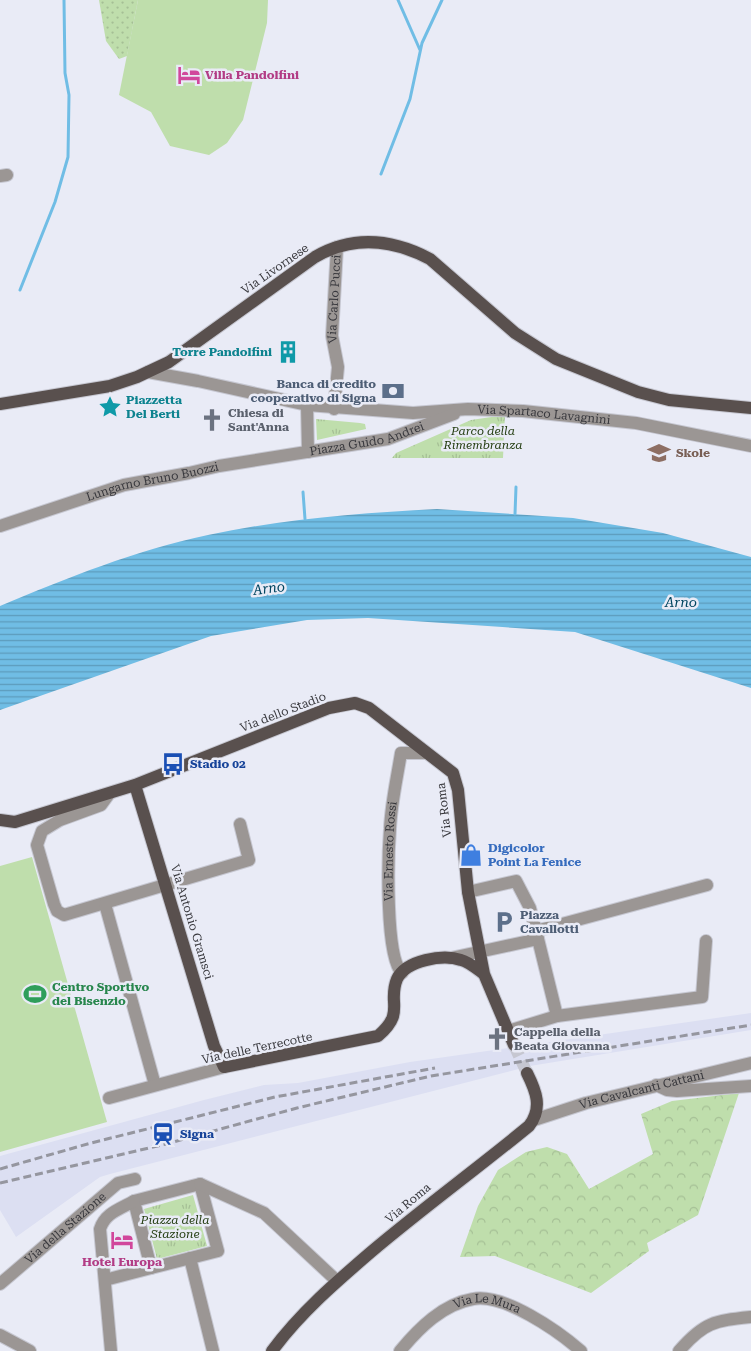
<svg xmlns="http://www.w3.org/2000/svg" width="751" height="1351" font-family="'Roboto Serif',serif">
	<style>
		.built { fill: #dcdff2 }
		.grass { fill: url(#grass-dots) }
		.forest { fill: url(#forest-crowns) }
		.park { fill: url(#park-tufts) }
		.garden { fill: #bfdeac }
		.water { fill: url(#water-rules) }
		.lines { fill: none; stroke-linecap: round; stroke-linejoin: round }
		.stream { stroke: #70bde5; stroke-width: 3 }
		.major-tunnel { stroke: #c6c7d1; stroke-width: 12; stroke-dasharray: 12 6; stroke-linecap: butt }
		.minor-casing { stroke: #c6c7d1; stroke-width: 14 }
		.major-casing { stroke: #c6c7d1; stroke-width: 14 }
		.minor { stroke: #9b9694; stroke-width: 12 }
		.major { stroke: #59504e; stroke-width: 12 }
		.rail { stroke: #95969f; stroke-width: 3; stroke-dasharray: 8 4; stroke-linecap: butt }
		.labels { text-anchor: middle; stroke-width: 5; stroke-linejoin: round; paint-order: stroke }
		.hotel-label { font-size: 12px; font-weight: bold; fill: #b23c85; stroke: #e9ebf6; text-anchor: start }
		.street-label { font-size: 12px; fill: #38383d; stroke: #e9ebf6 }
		.culture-label { font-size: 12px; font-weight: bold; fill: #0d838f; stroke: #e9ebf6; text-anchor: end }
		.service-label { font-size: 12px; font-weight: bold; fill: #4e5e75; stroke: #e9ebf6; text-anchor: end }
		.worship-label { font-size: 12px; font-weight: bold; fill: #5b616d; stroke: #e9ebf6; text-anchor: start }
		.park-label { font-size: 12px; font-style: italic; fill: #253e12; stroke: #e9ebf6 }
		.education-label { font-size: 12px; font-weight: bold; fill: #785e54; stroke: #e9ebf6; text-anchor: start }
		.transit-label { font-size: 12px; font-weight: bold; fill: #164399; stroke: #e9ebf6; text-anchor: start }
		.shop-label { font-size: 12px; font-weight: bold; fill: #366cbe; stroke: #e9ebf6; text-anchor: start }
		.leisure-label { font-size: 12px; font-weight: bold; fill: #27864d; stroke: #e9ebf6; text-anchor: start }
		.water-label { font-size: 14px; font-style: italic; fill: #014560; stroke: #e9ebf6 }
	</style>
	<defs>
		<pattern id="grass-dots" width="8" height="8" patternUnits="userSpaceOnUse" patternTransform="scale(1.25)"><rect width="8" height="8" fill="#bfdeac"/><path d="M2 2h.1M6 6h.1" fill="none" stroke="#a5bf95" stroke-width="1.8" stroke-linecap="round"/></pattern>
		<pattern id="forest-crowns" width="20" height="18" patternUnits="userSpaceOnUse" patternTransform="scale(1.25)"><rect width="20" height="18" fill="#bfdeac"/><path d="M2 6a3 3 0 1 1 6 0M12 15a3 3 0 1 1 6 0" fill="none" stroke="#a5bf95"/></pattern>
		<pattern id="park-tufts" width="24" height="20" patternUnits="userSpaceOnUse" patternTransform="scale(1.25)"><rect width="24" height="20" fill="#bfdeac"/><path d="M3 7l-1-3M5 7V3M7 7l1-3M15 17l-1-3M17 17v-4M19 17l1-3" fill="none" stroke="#a5bf95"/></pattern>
		<pattern id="water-rules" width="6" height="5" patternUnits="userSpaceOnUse" patternTransform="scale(1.25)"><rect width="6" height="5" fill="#70bde5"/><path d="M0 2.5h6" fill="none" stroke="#5d9bbb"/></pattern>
	</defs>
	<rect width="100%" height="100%" fill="#e9ebf6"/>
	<path class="built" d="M751,1013V1030L530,1066L110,1174L100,1177L16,1237L0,1210V1156L204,1100L264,1085L298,1083L410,1062Z"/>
	<path class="grass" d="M99,0H138L127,56L119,59L106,41Z"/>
	<path class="forest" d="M739,1093L698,1215L647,1243L649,1251L591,1293L495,1256L460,1257L478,1206L498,1170L526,1152L547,1147L567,1154L589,1189L653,1154L641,1114L672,1101Z"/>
	<path class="park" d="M505,415L503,458H392L396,453L471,420Z
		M316,419L360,423L365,424L366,429L317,440Z
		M193,1195L207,1246L157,1259L144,1209Z"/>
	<path class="garden" d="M138,0H268L267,23L243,120L227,143L209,155L170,146L151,112L119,95Z
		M32,857L107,1122L0,1152V866Z"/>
	<path class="water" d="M437,509L573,518L663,533L751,557V688L575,632L368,618L307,620L211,636L0,710V606C67,578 136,550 208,535C283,519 360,513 437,509Z"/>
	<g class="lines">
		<path class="stream" d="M398,0L420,50
			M381,174L410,99L422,43L442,0
			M20,290L55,202L68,157L69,95L65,73L64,0
			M303,492L305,519
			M515,514L516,487"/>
		<path class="major-tunnel" d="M514,1045L527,1073"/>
		<defs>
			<g id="minor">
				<path d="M0,176L7,175"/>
				<path id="s1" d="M148,372L198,381L307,405L413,413L468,409L523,411L636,423L751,446"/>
				<path d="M307,405L308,452"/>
				<path id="s2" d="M334,409L338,367L332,336L337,247"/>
				<path id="s3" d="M0,526L124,485L189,473L219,466L388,439L454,414"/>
				<path d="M109,794L101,805L60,820L42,831L37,845L54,904L57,911L64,915L249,860L240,824"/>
				<path d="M105,904L155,1085"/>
				<path d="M536,931L707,885"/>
				<path d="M538,939L557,1016"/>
				<path d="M451,958L538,939L530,908L516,881L468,892"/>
				<path id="s4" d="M402,973C385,957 388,855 390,829C391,804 397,778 401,753H426"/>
				<path d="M508,1031L557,1016L702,997L706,941"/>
				<path d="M656,1085L667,1090L677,1091L751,1086"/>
				<path d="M109,1098L224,1067"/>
				<path id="s5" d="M534,1120L586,1103L751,1063"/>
				<path d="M200,1184L218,1251L151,1268L134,1201Z"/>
				<path d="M200,1184L264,1213L337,1281"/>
				<path d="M190,1258L213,1351"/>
				<path d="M105,1280L151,1268"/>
				<path id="s6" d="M0,1284L118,1183L135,1179"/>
				<path d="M0,1335L30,1351"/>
				<path d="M111,1351L100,1229C105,1213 120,1209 134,1201"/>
				<path id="s7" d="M400,1351C419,1328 443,1304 473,1299C504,1293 558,1331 581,1351"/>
				<path d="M679,1351C704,1322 714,1321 751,1317"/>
			</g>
			<path id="major" d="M0,404L110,386L137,377L169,362L315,257C353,235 392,239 430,259L515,333L556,359L638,392L669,400L751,408
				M135,785L214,1046L224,1067L378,1036C406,1012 387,1003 397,979C406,960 443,954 461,960C469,962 477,969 484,974
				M0,820L15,822L135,785L329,708L355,703L369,708L453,773L458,790L468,892L484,974L514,1045
				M272,1351C300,1313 336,1282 371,1252C423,1208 478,1168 529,1126C543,1108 536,1091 527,1073"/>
		</defs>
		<use href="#minor" class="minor-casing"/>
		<use href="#major" class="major-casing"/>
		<use href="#minor" class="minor"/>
		<use href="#major" class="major"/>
		<path class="rail" d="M0,1169L91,1143L275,1097L435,1068
			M0,1183L166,1144L297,1108L431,1076L751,1025"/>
	</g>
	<defs>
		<symbol id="hotel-bare" viewBox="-9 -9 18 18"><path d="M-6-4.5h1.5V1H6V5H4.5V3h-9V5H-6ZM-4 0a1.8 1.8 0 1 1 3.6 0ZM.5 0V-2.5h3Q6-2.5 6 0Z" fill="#d1479c" stroke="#e9ebf6" stroke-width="2.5" paint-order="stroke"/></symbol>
		<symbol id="building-bare" viewBox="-9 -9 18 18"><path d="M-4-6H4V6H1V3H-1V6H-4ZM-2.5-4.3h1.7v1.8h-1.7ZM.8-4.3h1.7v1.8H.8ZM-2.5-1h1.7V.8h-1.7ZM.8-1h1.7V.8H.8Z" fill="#0f9aa8" stroke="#e9ebf6" stroke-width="2.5" paint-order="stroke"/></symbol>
		<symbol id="bank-bare" viewBox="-9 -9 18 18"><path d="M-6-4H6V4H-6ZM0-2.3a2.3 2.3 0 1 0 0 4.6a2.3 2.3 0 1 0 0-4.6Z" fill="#5c6f8a" stroke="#e9ebf6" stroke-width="2.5" paint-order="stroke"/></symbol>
		<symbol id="sight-bare" viewBox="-9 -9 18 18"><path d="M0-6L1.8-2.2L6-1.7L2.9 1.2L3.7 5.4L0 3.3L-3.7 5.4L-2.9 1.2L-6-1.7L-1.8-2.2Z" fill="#0f9aa8" stroke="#e9ebf6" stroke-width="2.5" paint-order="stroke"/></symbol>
		<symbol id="church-bare" viewBox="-9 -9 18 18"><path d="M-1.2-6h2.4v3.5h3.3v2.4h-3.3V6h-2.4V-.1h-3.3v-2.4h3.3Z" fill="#6b7280" stroke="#e9ebf6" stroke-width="2.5" paint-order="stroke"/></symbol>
		<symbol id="school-bare" viewBox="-9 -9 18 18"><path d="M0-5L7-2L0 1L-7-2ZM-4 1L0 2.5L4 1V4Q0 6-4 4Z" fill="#8d6e63" stroke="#e9ebf6" stroke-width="2.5" paint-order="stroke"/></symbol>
		<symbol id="bus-bare" viewBox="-9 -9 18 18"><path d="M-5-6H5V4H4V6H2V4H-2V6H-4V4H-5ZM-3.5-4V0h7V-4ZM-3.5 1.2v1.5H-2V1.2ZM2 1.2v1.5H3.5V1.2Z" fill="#1a4fb4" stroke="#e9ebf6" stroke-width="2.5" paint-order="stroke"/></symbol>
		<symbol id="shop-bare" viewBox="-9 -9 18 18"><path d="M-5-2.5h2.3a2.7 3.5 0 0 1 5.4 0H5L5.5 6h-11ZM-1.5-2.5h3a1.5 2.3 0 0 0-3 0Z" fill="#3f7fe0" stroke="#e9ebf6" stroke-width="2.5" paint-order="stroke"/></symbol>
		<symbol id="parking-bare" viewBox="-9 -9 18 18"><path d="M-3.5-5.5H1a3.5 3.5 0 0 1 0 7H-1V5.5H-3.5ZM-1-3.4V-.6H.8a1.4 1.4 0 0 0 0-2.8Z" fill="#5c6f8a" stroke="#e9ebf6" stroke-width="2.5" paint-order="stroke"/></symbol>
		<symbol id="stadium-bare" viewBox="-9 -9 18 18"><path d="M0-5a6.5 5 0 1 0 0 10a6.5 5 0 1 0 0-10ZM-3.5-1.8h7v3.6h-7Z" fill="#2e9e5b" stroke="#e9ebf6" stroke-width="2.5" paint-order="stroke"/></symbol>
		<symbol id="station-bare" viewBox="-9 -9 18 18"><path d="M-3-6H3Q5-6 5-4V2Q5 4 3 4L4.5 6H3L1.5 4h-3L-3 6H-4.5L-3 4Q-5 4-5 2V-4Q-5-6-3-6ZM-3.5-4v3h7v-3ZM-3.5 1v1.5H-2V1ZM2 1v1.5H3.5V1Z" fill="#1a4fb4" stroke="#e9ebf6" stroke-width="2.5" paint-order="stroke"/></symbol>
	</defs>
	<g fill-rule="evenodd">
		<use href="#hotel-bare" x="173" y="59" width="32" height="32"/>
		<use href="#building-bare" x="272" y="336" width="32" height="32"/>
		<use href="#bank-bare" x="377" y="375" width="32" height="32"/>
		<use href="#sight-bare" x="94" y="391" width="32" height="32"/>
		<use href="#church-bare" x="196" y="404" width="32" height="32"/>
		<use href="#school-bare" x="643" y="437" width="32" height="32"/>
		<use href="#bus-bare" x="157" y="748" width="32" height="32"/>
		<use href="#shop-bare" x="455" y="839" width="32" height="32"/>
		<use href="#parking-bare" x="488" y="906" width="32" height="32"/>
		<use href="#stadium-bare" x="19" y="978" width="32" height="32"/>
		<use href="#church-bare" x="481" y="1023" width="32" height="32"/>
		<use href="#station-bare" x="147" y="1118" width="32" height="32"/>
		<use href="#hotel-bare" x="106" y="1224" width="32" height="32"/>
	</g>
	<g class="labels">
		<g class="hotel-label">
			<text x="205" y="79">Villa Pandolfini</text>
			<text x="122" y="1266" text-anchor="middle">Hotel Europa</text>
		</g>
		<g class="street-label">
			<text transform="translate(275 269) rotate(-35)" y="4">Via Livornese</text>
			<text dy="4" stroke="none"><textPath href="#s2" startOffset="111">Via Carlo Pucci</textPath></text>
			<text dy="4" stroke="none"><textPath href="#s1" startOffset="400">Via Spartaco Lavagnini</textPath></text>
			<text dy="4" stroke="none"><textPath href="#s3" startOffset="378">Piazza Guido Andrei</textPath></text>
			<text dy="4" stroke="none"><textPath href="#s3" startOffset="159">Lungarno Bruno Buozzi</textPath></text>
			<text transform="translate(283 712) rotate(-21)" y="4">Via dello Stadio</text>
			<text transform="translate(444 810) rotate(-97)" y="4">Via Roma</text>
			<text dy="4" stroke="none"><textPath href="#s4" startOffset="124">Via Ernesto Rossi</textPath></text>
			<text transform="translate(192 922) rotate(73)" y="4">Via Antonio Gramsci</text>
			<text transform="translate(257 1048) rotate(-12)" y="4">Via delle Terrecotte</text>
			<text dy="4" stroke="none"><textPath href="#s5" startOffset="112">Via Cavalcanti Cattani</textPath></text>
			<text transform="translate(408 1203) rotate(-40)" y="4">Via Roma</text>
			<text dy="4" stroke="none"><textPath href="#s6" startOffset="86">Via della Stazione</textPath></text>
			<text dy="4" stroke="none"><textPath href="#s7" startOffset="106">Via Le Mura</textPath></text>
		</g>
		<g class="culture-label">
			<text x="272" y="356">Torre Pandolfini</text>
			<text x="126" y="404" text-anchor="start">Piazzetta<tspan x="126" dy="14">Del Berti</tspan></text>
		</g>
		<g class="service-label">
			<text x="376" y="388">Banca di credito<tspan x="376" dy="14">cooperativo di Signa</tspan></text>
			<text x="520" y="919" text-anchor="start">Piazza<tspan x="520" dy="14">Cavallotti</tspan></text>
		</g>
		<g class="worship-label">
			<text x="228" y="417">Chiesa di<tspan x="228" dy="14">Sant'Anna</tspan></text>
			<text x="514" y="1036">Cappella della<tspan x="514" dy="14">Beata Giovanna</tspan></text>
		</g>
		<g class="park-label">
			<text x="483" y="435">Parco della<tspan x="483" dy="14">Rimembranza</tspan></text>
			<text x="175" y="1224">Piazza della<tspan x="175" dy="14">Stazione</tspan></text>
		</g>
		<g class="education-label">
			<text x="676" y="457">Skole</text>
		</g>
		<g class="transit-label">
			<text x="190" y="768">Stadio 02</text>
			<text x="180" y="1138">Signa</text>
		</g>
		<g class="shop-label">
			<text x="488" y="852">Digicolor<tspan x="488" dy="14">Point La Fenice</tspan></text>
		</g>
		<g class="leisure-label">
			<text x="52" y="991">Centro Sportivo<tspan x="52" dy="14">del Bisenzio</tspan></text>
		</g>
		<g class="water-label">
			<text transform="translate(269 588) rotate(-7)" y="5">Arno</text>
			<text x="681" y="607">Arno</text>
		</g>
	</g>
</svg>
